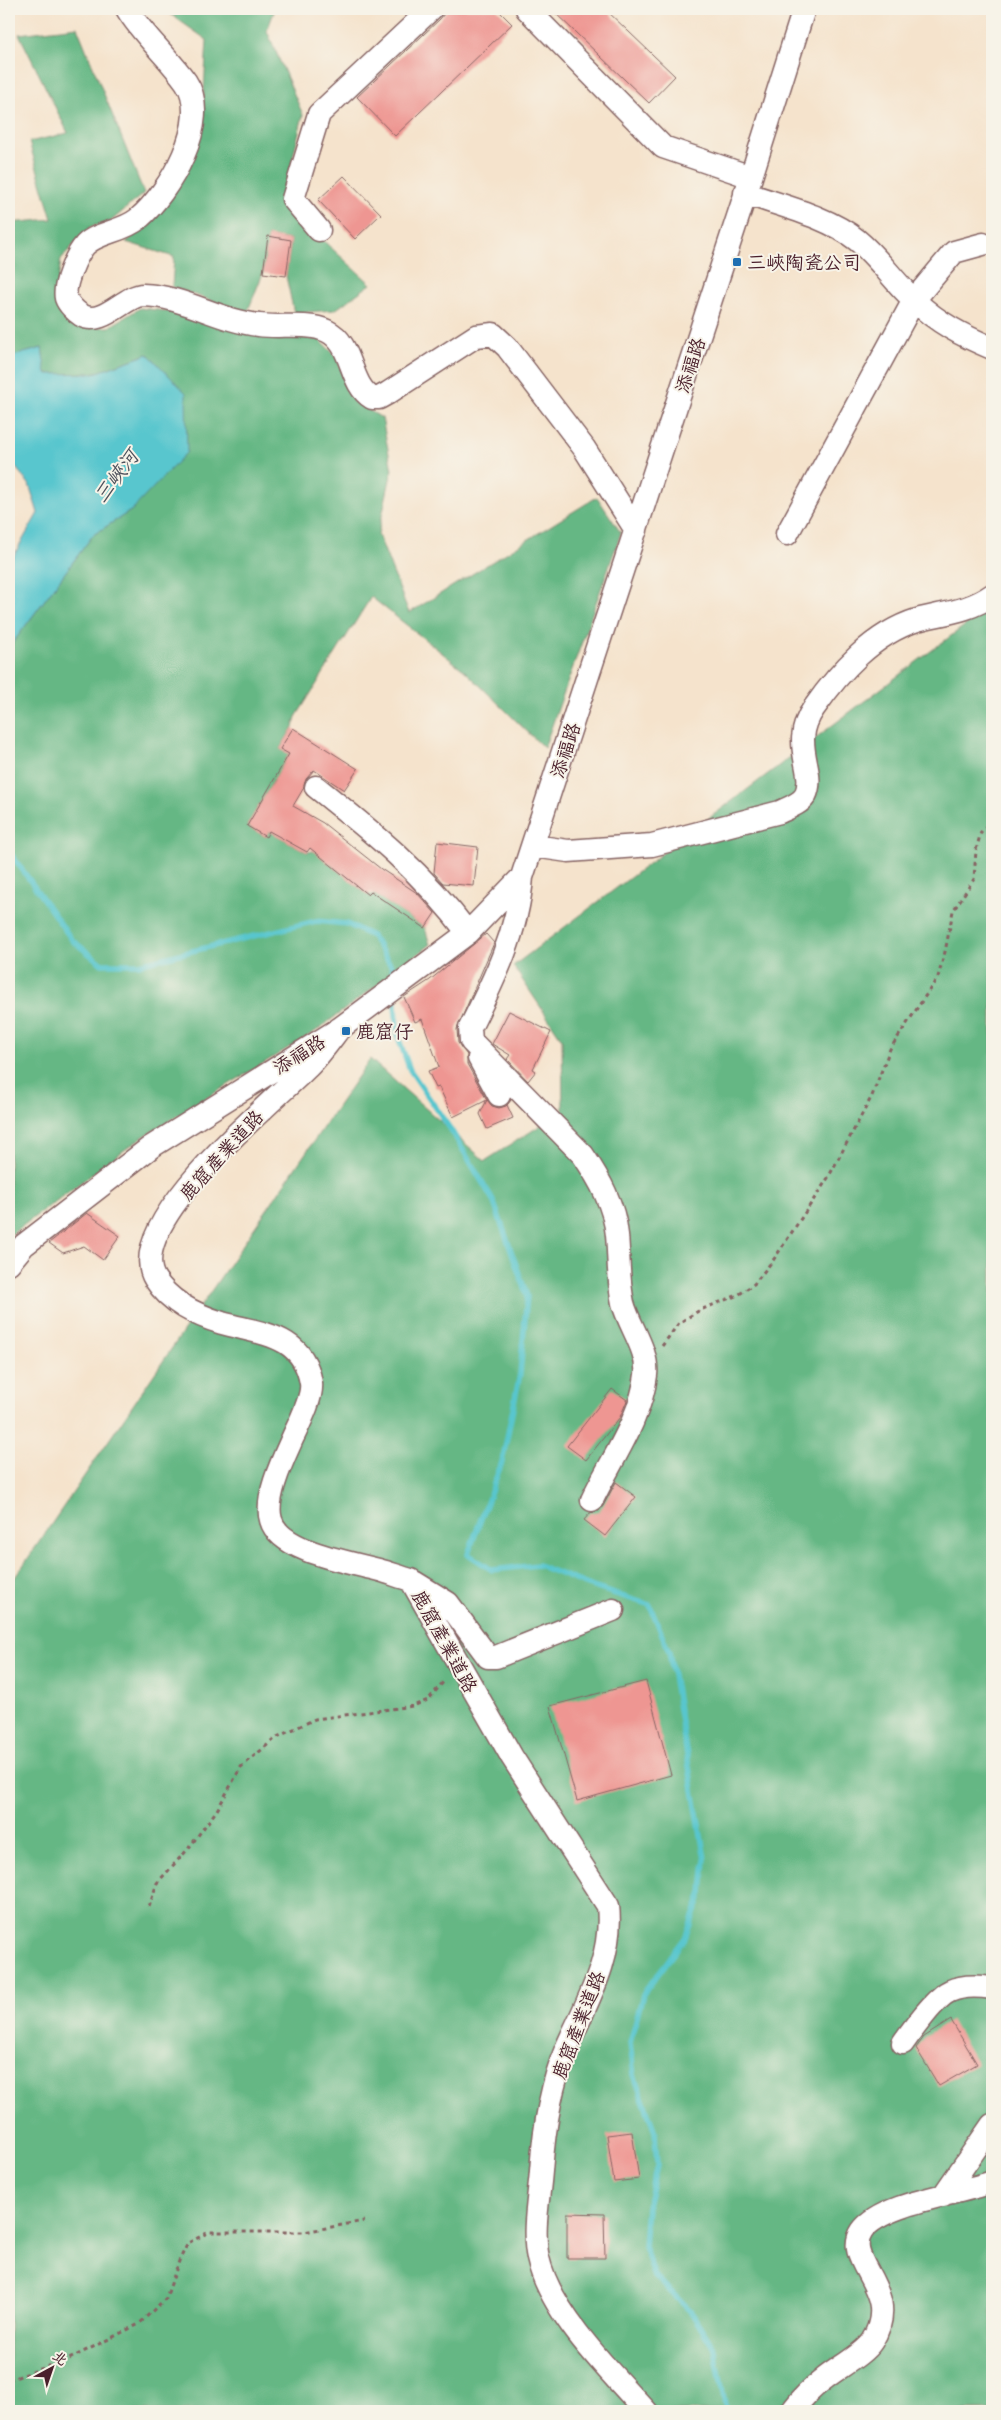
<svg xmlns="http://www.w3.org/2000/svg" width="1001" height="2420" font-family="'Shantell Sans','LXGW WenKai TC',sans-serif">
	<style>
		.forest { fill: #65b784; stroke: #586b58 }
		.water { fill: #59c6ce; stroke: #52727c }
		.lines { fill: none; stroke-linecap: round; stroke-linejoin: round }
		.stream { stroke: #59c6ce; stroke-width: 5.5 }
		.building { fill: #ee9692 }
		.minor-casing { stroke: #866463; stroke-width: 25 }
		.path { stroke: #866463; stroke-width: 3; stroke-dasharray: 4 4; stroke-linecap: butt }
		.minor { stroke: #fff; stroke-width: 22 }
		.poi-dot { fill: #1f6fb2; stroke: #f7f3e8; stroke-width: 2 }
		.labels { text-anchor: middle; stroke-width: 4; stroke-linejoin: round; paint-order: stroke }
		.poi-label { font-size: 19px; fill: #4a1f2b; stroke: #f7f3e8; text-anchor: start }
		.street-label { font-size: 19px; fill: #4a1f2b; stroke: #f7f3e8 }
		.water-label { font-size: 20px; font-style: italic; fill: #4e515c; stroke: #f7f3e8 }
	</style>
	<rect width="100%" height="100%" fill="#f7f3e8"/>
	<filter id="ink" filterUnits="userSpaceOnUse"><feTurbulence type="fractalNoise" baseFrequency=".02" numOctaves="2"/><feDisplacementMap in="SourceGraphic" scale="10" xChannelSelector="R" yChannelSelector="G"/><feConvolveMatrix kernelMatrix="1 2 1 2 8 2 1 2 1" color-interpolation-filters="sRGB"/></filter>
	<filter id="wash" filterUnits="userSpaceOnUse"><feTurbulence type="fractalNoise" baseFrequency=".0096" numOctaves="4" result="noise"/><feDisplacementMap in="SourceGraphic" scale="20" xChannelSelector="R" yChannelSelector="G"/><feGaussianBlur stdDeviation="1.12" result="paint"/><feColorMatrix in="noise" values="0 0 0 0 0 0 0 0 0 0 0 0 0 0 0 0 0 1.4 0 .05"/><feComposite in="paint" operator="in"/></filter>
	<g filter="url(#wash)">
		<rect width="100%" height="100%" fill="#f5e3cc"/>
		<path class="forest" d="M163,9H275L267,31L303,115L282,203L371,284L335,310L294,313L286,276L291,240L268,236L263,273L247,313L172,287L174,257L126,242L148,224L202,122L207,40Z
			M77,27L144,193L110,222L90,227L61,259L56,296L78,327H109L140,308L184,313L244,332L320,340L336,356L353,401L382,418L392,470L378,534L409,613L597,497L621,533L544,748L465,671L371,597L296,717L293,727L280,749L289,754L247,826L266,837L269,831L307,852L314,851L368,895H376L425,928L430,945L316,1031L138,1140L9,1236V648L93,535L132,510L148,354L95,373L45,374L42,348L9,357V223L52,219L29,142L68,133L19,34Z
			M992,605V2411H9V1586L370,1059L485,1161L563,1111L562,1039L513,966Z"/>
		<path class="water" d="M42,348L46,374L95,373L148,354L186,393L187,452L132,510L93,535L9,648V564L38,513L29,484L9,459V357Z"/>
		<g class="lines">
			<path class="stream" d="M9,851L72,940L102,964H139L316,921L347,924L372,936L392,967L393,981
				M394,995L398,1037L410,1070L451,1130L493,1200L527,1296L520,1374L502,1462L468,1554L492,1570L538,1565L593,1587L650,1605L669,1652L705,1859L702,1893L685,1938L643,1994L630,2043L634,2075L655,2132L657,2166L647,2206L644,2247L655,2276L691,2312L715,2350L726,2411"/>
		</g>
		<g id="blocks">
			<path class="building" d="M448,9H497L512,24L395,136L357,97L440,19Z
				M551,9H605L675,76L649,103Z
				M344,176L381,214L355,239L318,200Z
				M268,236L291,240L286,276L263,273Z
				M293,728L358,769L344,790L314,770L306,779L303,789L293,806L323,823L381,869L417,893L435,913L425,928L371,892L368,895L310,848L307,852L269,831L266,837L247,826L289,754L280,749Z
				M437,842L478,847L474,886L443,883L434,873Z
				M486,934L494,943L457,1029L458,1043L467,1055V1064L487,1100L453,1117L439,1087L436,1088L428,1071L439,1067L422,1019L415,1022L404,997L430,980Z
				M509,1011L551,1032L533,1069L536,1071L528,1081L507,1059L510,1055L492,1044Z
				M487,1100L492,1106L499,1108L506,1106L511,1100L507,1105L513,1118L487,1129L480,1114Z
				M87,1213L120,1236L103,1260L84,1246L63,1253L49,1243Z
				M612,1389L627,1400L626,1403L620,1417L586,1460L567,1446Z
				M616,1482L636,1497L605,1536L584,1520L590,1513L599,1511L603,1506Z
				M646,1681L671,1775L577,1801L550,1706Z
				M951,2020L977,2064L939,2086L916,2048L924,2037Z
				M632,2132L639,2179L614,2182L607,2135Z
				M567,2213L604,2214L605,2258H567Z"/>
		</g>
	</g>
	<g filter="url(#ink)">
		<use href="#blocks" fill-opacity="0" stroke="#866463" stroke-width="1"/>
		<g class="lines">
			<defs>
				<path id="minor" d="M127,9C143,36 168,56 186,82C212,121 169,193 138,219C122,232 98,232 85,245C76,255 63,285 66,298C68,304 76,312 81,315C102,328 125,295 143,295C184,296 219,321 259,325C280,328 308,322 327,331C354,344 348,383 372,398H379L388,393L476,336L493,334L507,347L584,448L636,530
					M527,9L663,147L751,177
					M745,193C781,206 827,216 857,240C879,258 894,282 915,301C938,323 963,336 992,348
					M319,230L293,199L319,114L431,9
					M787,534L914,300L954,252L983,244
					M316,787C375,834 422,872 468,933
					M534,846L568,851L652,845L780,812C788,808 800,804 805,796C818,771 788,745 814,708C840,671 873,634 917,620C943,613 970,611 992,595
					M522,877C518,932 494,980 470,1028L471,1041L583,1155C600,1180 614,1205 617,1235C619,1257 618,1280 623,1303C629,1326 649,1351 646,1375C641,1419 611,1460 592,1500
					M339,1029C329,1042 319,1056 308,1067C273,1102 121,1225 155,1279C170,1303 196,1315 222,1323C261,1334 303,1334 311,1383C313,1397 299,1424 293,1437C284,1457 264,1498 271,1520C280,1552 350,1562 379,1570C390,1573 400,1577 411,1580L512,1757L608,1906C614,1958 586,2003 566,2049C550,2087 544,2130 541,2171C539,2198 532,2231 538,2258C550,2312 609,2371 646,2411
					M479,1058L499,1095
					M9,1263L24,1245L151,1147L339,1029L468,933L522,877L751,177L804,9
					M414,1582L448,1603L488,1657H496L613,1610
					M903,2043C912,2030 936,1997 950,1991C963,1985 979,1986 992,1988
					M943,2196L992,2125
					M792,2411C801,2399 812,2388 824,2379C837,2368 863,2355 872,2341C904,2290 841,2262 862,2231C881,2203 960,2194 992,2182"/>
			</defs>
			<use href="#minor" class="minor-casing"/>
			<path class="path" d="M662,1346L679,1323L700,1310L738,1295L754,1284L774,1259L828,1178L872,1096L890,1049L938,977L945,952L953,911L974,879L976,850L981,832L992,819
				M149,1907L157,1883L188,1849L217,1810L241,1767L277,1737L315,1719L413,1706L428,1700L445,1680
				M9,2380L69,2359L139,2324L166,2298L179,2261L188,2243L209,2232H304L364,2221"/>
			<use href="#minor" class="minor"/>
		</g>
	</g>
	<g class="poi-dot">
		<rect x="732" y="257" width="10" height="10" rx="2.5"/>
		<rect x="341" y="1026" width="10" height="10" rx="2.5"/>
	</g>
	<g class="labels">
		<g class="poi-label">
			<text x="747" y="269">三峽陶瓷公司</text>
			<text x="356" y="1038">鹿窟仔</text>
		</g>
		<g class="street-label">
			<text transform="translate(690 365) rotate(-72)" y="7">添福路</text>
			<text transform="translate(565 750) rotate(-72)" y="7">添福路</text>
			<text transform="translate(299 1054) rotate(-32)" y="7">添福路</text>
			<text transform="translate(221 1155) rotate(-48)" y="7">鹿窟產業道路</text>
			<text transform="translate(445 1641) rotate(61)" y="7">鹿窟產業道路</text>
			<text transform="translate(578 2025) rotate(-69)" y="7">鹿窟產業道路</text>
		</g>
		<g class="water-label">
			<text transform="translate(116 476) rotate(-53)" y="7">三峽河</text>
		</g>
	</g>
	<rect width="1001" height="2420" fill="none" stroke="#f7f3e8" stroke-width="30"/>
	<g transform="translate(52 2368) rotate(40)" stroke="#f7f3e8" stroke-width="4" paint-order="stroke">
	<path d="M0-4L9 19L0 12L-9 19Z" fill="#4a1f2b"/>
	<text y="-8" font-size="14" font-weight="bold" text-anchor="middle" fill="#4a1f2b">北</text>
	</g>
</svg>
